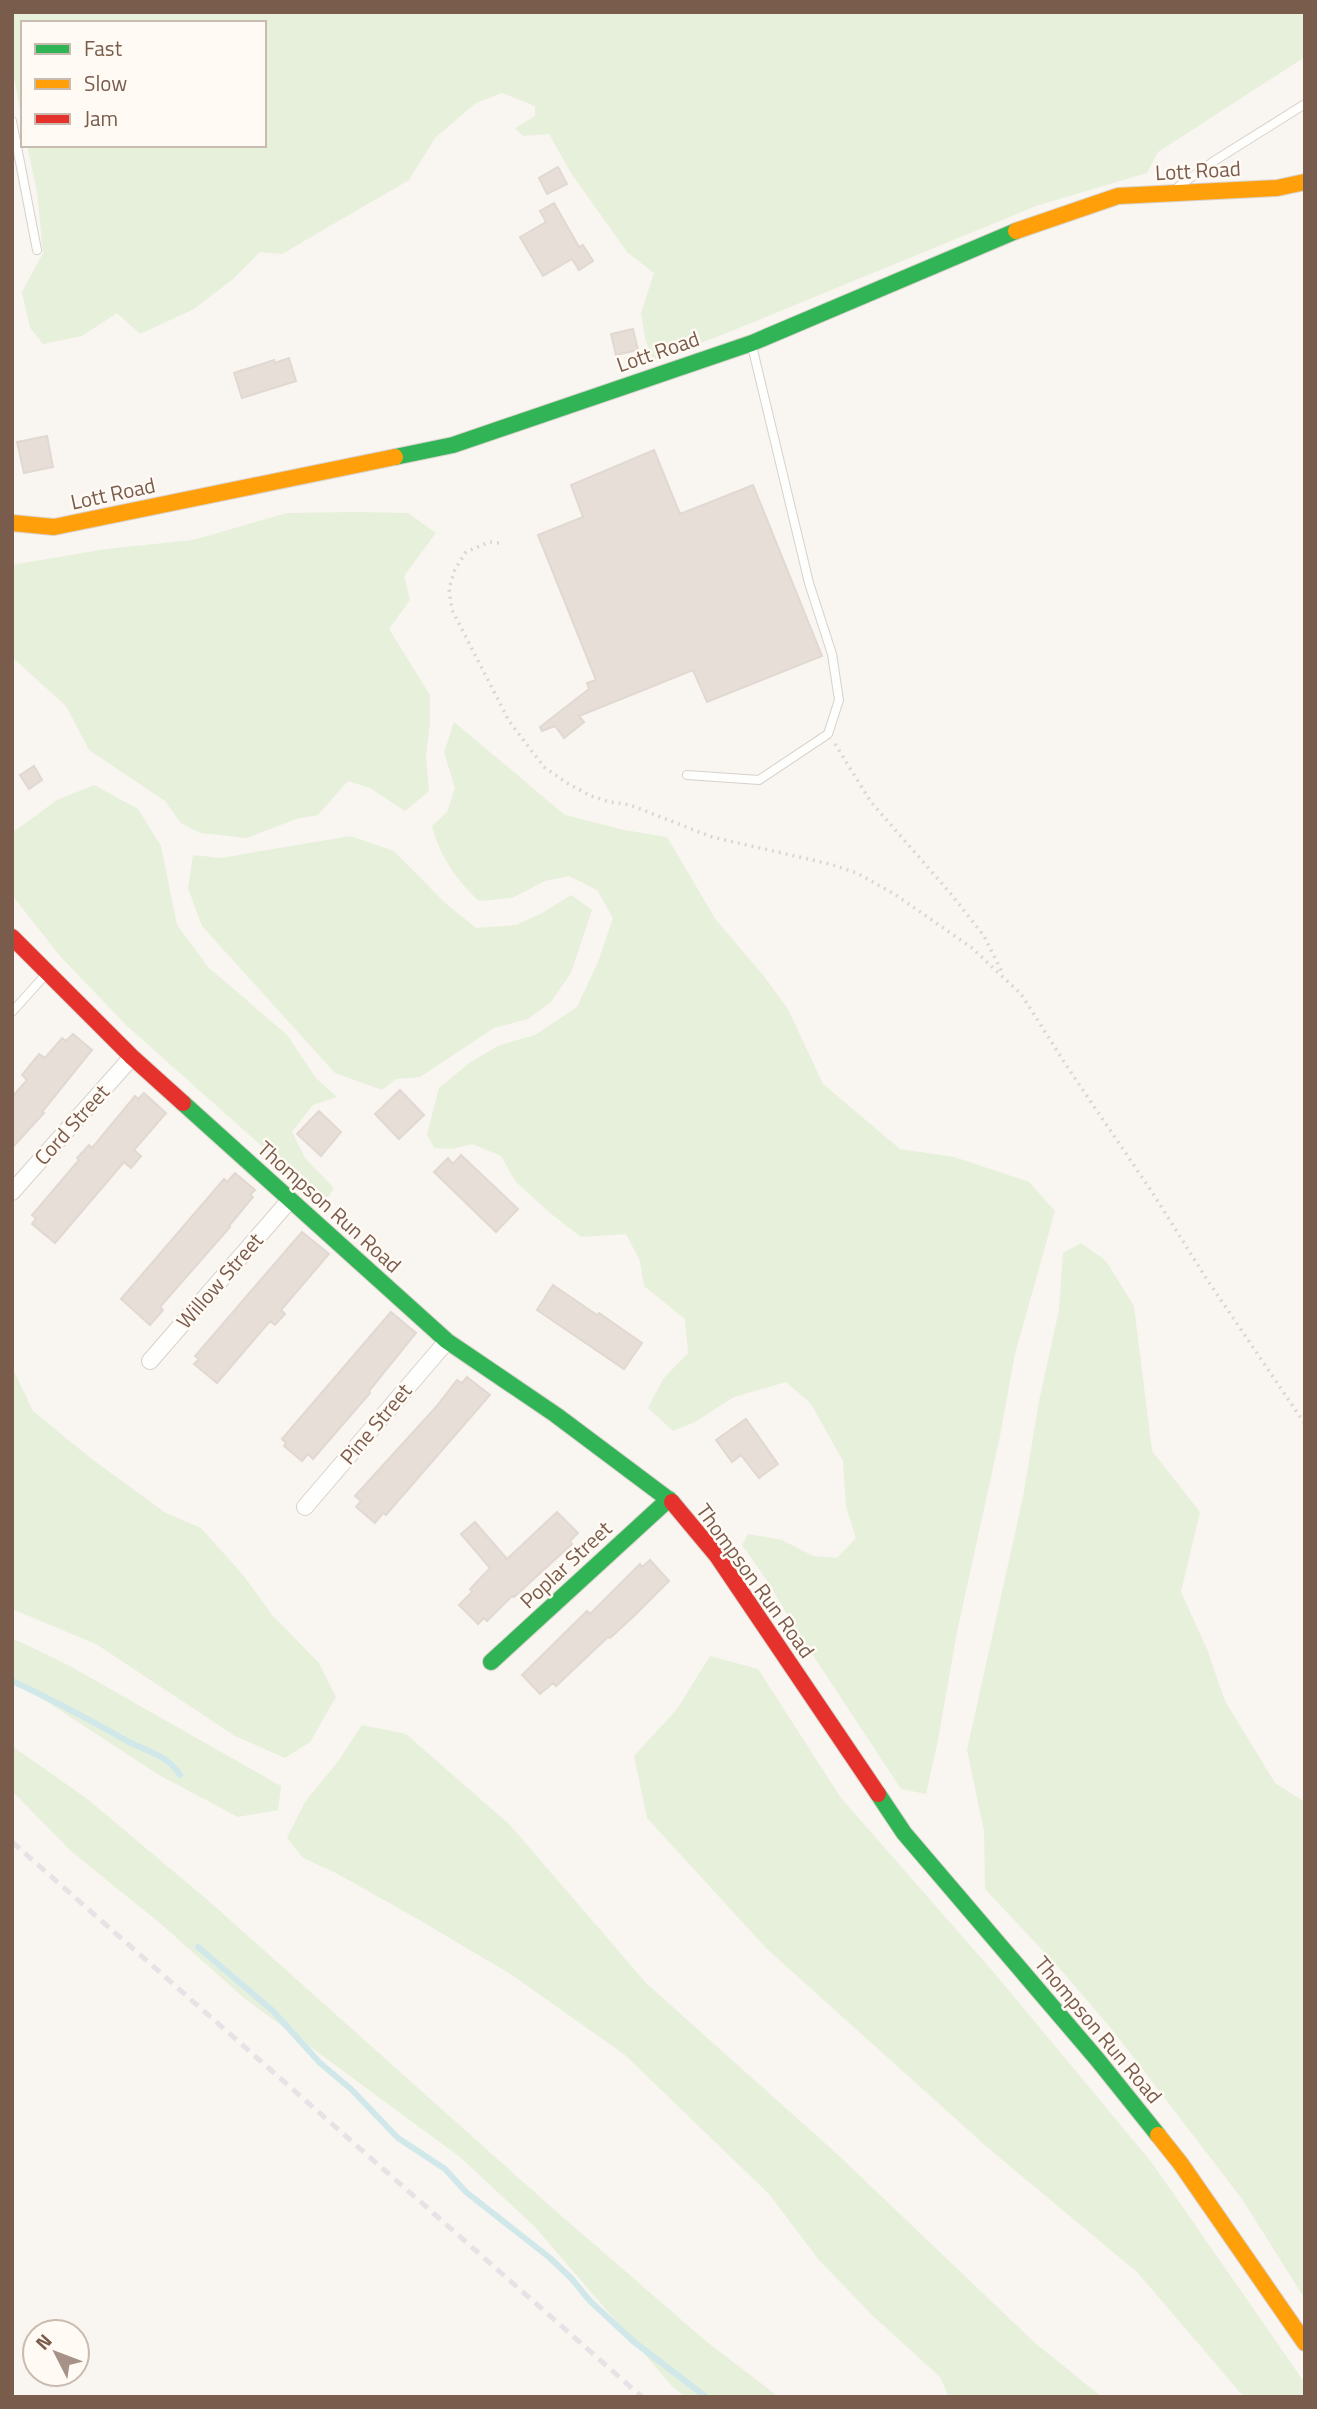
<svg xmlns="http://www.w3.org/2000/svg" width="1317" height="2409" font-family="'Titillium Web',sans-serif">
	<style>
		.green { fill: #e7f0db }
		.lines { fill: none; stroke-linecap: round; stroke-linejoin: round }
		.stream { stroke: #d0e8ea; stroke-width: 6 }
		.building { fill: #e6ded7; stroke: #e2d8d2; stroke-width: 2 }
		.lane-casing { stroke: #d7d1cb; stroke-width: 10 }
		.street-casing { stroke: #d7d1cb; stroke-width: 18 }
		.fast-casing { stroke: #d9d2cb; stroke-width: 18 }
		.slow-casing { stroke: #d9d2cb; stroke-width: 18 }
		.jam-casing { stroke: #d9d2cb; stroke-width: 18 }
		.path { stroke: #dcd5d0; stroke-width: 3.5; stroke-dasharray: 2 5; stroke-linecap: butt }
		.lane { stroke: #fefefd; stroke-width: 8 }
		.street { stroke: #fefefd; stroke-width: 16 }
		.fast { stroke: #30b455; stroke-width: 16 }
		.slow { stroke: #ff9f0a; stroke-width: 16 }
		.jam { stroke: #e5322d; stroke-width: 16 }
		.rail { stroke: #e6e3e7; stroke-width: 5; stroke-dasharray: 10 7; stroke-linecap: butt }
		.labels { text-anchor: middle; stroke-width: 5; stroke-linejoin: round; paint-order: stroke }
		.street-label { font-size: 21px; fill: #7a5c4d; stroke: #fffaf3 }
	</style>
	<rect width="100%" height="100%" fill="#f9f5f0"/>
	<path class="green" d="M12,12H1305V57L1158,152L1147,173L1036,206L722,335L653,360L645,338L641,313L654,273L627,252L571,173L549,134L523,136L515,128L535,116V106L502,93L476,103L435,138L409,180L282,254L260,252L233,279L194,309L140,334L117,313L82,336L43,344L30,328L22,292L43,253L37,192L27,145H264V23H23V127L12,65Z
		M357,512L408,513L436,533L404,576L410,600L389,629L430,695V721L426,758L429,791L405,811L370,788L348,781L318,815L296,819L247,838L200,833L181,823L165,801L89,750L66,706L12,657V565L106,549L193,540L287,513Z
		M454,722L565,815L624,830L667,837L716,920L763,975L788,1009L823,1084L900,1149L954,1157L1029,1182L1055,1211L1015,1354L1000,1436L957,1632L938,1740L926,1794L901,1789L797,1631L768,1582L742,1545L748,1534L782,1540L813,1556L837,1558L856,1538L846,1507L843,1461L811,1404L786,1382L734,1397L695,1422L673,1431L648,1408L663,1379L688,1353L685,1319L644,1286L640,1261L626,1234L581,1237L550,1213L516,1182L501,1156L472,1144L452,1149L434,1148L427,1134L439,1088L469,1063L500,1045L535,1035L577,1007L598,962L613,918L597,890L569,876L545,881L512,898L479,901C455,878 441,858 432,826L447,812L455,788L444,752Z
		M94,785L138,809L161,846L177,925L209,968L287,1035L316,1078L337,1097L313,1105L292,1132L305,1158L334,1188L327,1199L283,1165L126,1025L60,956L12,895V833L57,800Z
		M350,836L394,851L445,903L476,928L516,925L542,913L571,895L592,910L571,973L551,1002L528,1019L494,1028L420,1077L396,1079L382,1090L335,1073L202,926L188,888L193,855L221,858Z
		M1081,1243L1106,1261L1134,1306L1152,1451L1200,1512L1181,1592L1207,1649L1225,1701L1275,1783L1305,1802V2299L1242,2199L1114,2032L1061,1970L985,1889L984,1831L967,1750L1023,1497L1039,1401L1059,1310L1063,1253Z
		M12,1367L33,1411L93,1460L166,1513L201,1528L243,1575L273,1616L319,1663L336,1697L310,1742L285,1758L235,1736L96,1644L12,1609Z
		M12,1638L66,1664L281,1786L278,1810L238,1817L159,1775L12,1679Z
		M710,1656L758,1669L841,1798L996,1975L1152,2163L1305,2383V2397H1244L1137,2272L987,2147L767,1949L647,1818L634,1756L677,1709Z
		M362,1725L406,1734L510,1825L646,1983L837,2154L1035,2343L1102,2397H949L940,2377L873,2316L819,2260L769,2194L625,2055L512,1975L416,1918L334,1872L303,1858L287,1838L305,1802L339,1760Z
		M12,1746L86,1798L210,1902L550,2206L707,2342L779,2397H685L672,2386L535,2227L460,2157L244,1998L161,1924L72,1852L12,1791Z"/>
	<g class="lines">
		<path class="stream" d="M12,1681C52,1699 90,1720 127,1741C146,1751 169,1756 180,1775
			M198,1947L273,2011L320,2063L351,2089L398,2138L445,2169L466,2192L550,2258L571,2278L590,2301L633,2341L706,2397"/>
	</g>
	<path class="building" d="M558,167L567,184L547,194L539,178Z
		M554,203L579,247L583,245L593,261L579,270L572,259L543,276L520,237L546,222L540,211Z
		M633,329L638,350L616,355L611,334Z
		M289,358L296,381L242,398L234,373L274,360L275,363Z
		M47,436L53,467L24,473L17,442Z
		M654,450L680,514L753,485L822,656L707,702L693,670L579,716L584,722L564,738L555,726L542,731L540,727L589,689L587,683L596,680L538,535L583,517L571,485Z
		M34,766L42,780L29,789L20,775Z
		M73,1034L92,1050L42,1112L44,1113L12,1148V1097L27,1080L22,1075L39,1054L45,1058L62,1038L66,1041Z
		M400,1090L424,1115L399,1139L375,1114Z
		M144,1093L166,1113L134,1150L141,1156L131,1168L124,1162L55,1243L32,1224L36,1218L32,1215L79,1160L77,1158L89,1145L92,1148L135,1096L138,1099Z
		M319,1111L341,1132L321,1156L297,1134Z
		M461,1155L518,1209L496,1232L434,1172L448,1158L453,1164Z
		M235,1173L255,1190L250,1195L253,1197L229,1226L230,1227L160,1307L163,1310L150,1325L121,1299L224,1179L227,1182Z
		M302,1232L329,1254L281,1310L285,1314L275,1325L270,1321L217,1383L194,1364L199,1359L195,1356Z
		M553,1285L597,1315L599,1313L642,1343L624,1369L537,1310Z
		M391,1312L416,1333L369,1391L370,1393L313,1459L308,1454L302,1461L284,1446L286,1443L282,1439Z
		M467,1377L490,1395L386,1515L383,1513L375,1523L356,1507L361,1501L355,1496L436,1407L457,1380L462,1383Z
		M746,1419L778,1464L759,1478L741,1455L732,1462L716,1440Z
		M557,1512L578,1533L570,1541L572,1544L514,1597L512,1596L487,1621L484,1618L478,1624L459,1605L472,1592L470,1589L490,1568L461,1534L475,1522L507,1559Z
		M650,1560L669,1581L634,1616L610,1638L608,1637L556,1686L553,1683L540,1694L522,1675L587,1611L590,1614L640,1564L642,1567Z"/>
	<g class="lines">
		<defs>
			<path id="lane" d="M12,121L37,250
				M1179,186L1214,161L1305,104
				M687,775L759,780L828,734L839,700L832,654L809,583L752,346
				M12,1012L47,973"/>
			<path id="street" d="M12,1192L132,1057
				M150,1361L289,1201
				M305,1507L447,1341"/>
			<path id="fast" d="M395,457L453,445L752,343L1016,231
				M183,1103L447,1341L556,1415L672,1502
				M491,1662L669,1499
				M878,1794L904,1833L1097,2059L1158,2135"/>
			<path id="slow" d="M1016,231L1118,196L1277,188L1305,182
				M12,523L54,527L395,457
				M1158,2135L1181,2164L1305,2343"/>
			<path id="jam" d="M12,937L132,1057L183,1103
				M672,1502L717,1556L878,1794"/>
		</defs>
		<use href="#lane" class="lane-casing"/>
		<use href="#street" class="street-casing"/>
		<use href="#fast" class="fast-casing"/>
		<use href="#slow" class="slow-casing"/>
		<use href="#jam" class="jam-casing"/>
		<path class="path" d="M499,543L489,542L466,552L455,569L449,589L452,610L509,721L544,767L567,783L591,796L610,802L630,805L712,837L830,864L857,873L896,895L972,948L1021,994L1068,1068L1152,1192L1206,1278L1305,1424
			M835,744L871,802L951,894L984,936L1003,974"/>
		<use href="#lane" class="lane"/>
		<use href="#street" class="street"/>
		<use href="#fast" class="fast"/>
		<use href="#slow" class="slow"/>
		<use href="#jam" class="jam"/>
		<path class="rail" d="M12,1842L642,2397"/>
	</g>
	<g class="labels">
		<g class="street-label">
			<text transform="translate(1198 171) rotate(-3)" y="7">Lott Road</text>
			<text transform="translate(658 352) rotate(-19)" y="7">Lott Road</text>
			<text transform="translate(113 494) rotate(-12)" y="7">Lott Road</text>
			<text transform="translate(72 1125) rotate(-48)" y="7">Cord Street</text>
			<text transform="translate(329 1207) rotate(42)" y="7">Thompson Run Road</text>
			<text transform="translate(220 1281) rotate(-49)" y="7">Willow Street</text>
			<text transform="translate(376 1424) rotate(-50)" y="7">Pine Street</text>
			<text transform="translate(566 1565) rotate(-43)" y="7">Poplar Street</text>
			<text transform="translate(755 1581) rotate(54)" y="7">Thompson Run Road</text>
			<text transform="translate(1098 2030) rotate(50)" y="7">Thompson Run Road</text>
		</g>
	</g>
	<rect width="1317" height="2409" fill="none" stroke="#7a5c4d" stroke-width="28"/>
	<rect x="21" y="21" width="245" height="126" fill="#fffaf3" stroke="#cabbb1" stroke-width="2"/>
	<rect x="35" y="44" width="35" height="10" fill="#30b455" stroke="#cabbb1" stroke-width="2"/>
	<text x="84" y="56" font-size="21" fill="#7a5c4d">Fast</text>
	<rect x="35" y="79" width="35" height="10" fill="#ff9f0a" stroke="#cabbb1" stroke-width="2"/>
	<text x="84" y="91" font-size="21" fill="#7a5c4d">Slow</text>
	<rect x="35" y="114" width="35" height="10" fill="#e5322d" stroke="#cabbb1" stroke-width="2"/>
	<text x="84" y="126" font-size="21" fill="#7a5c4d">Jam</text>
	<g transform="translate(56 2353) rotate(312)"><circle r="33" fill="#fffaf3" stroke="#cabbb1" stroke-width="2"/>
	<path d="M0-5L12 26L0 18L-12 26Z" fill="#a69286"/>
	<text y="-10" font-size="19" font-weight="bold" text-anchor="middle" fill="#7a5c4d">N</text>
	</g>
</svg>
